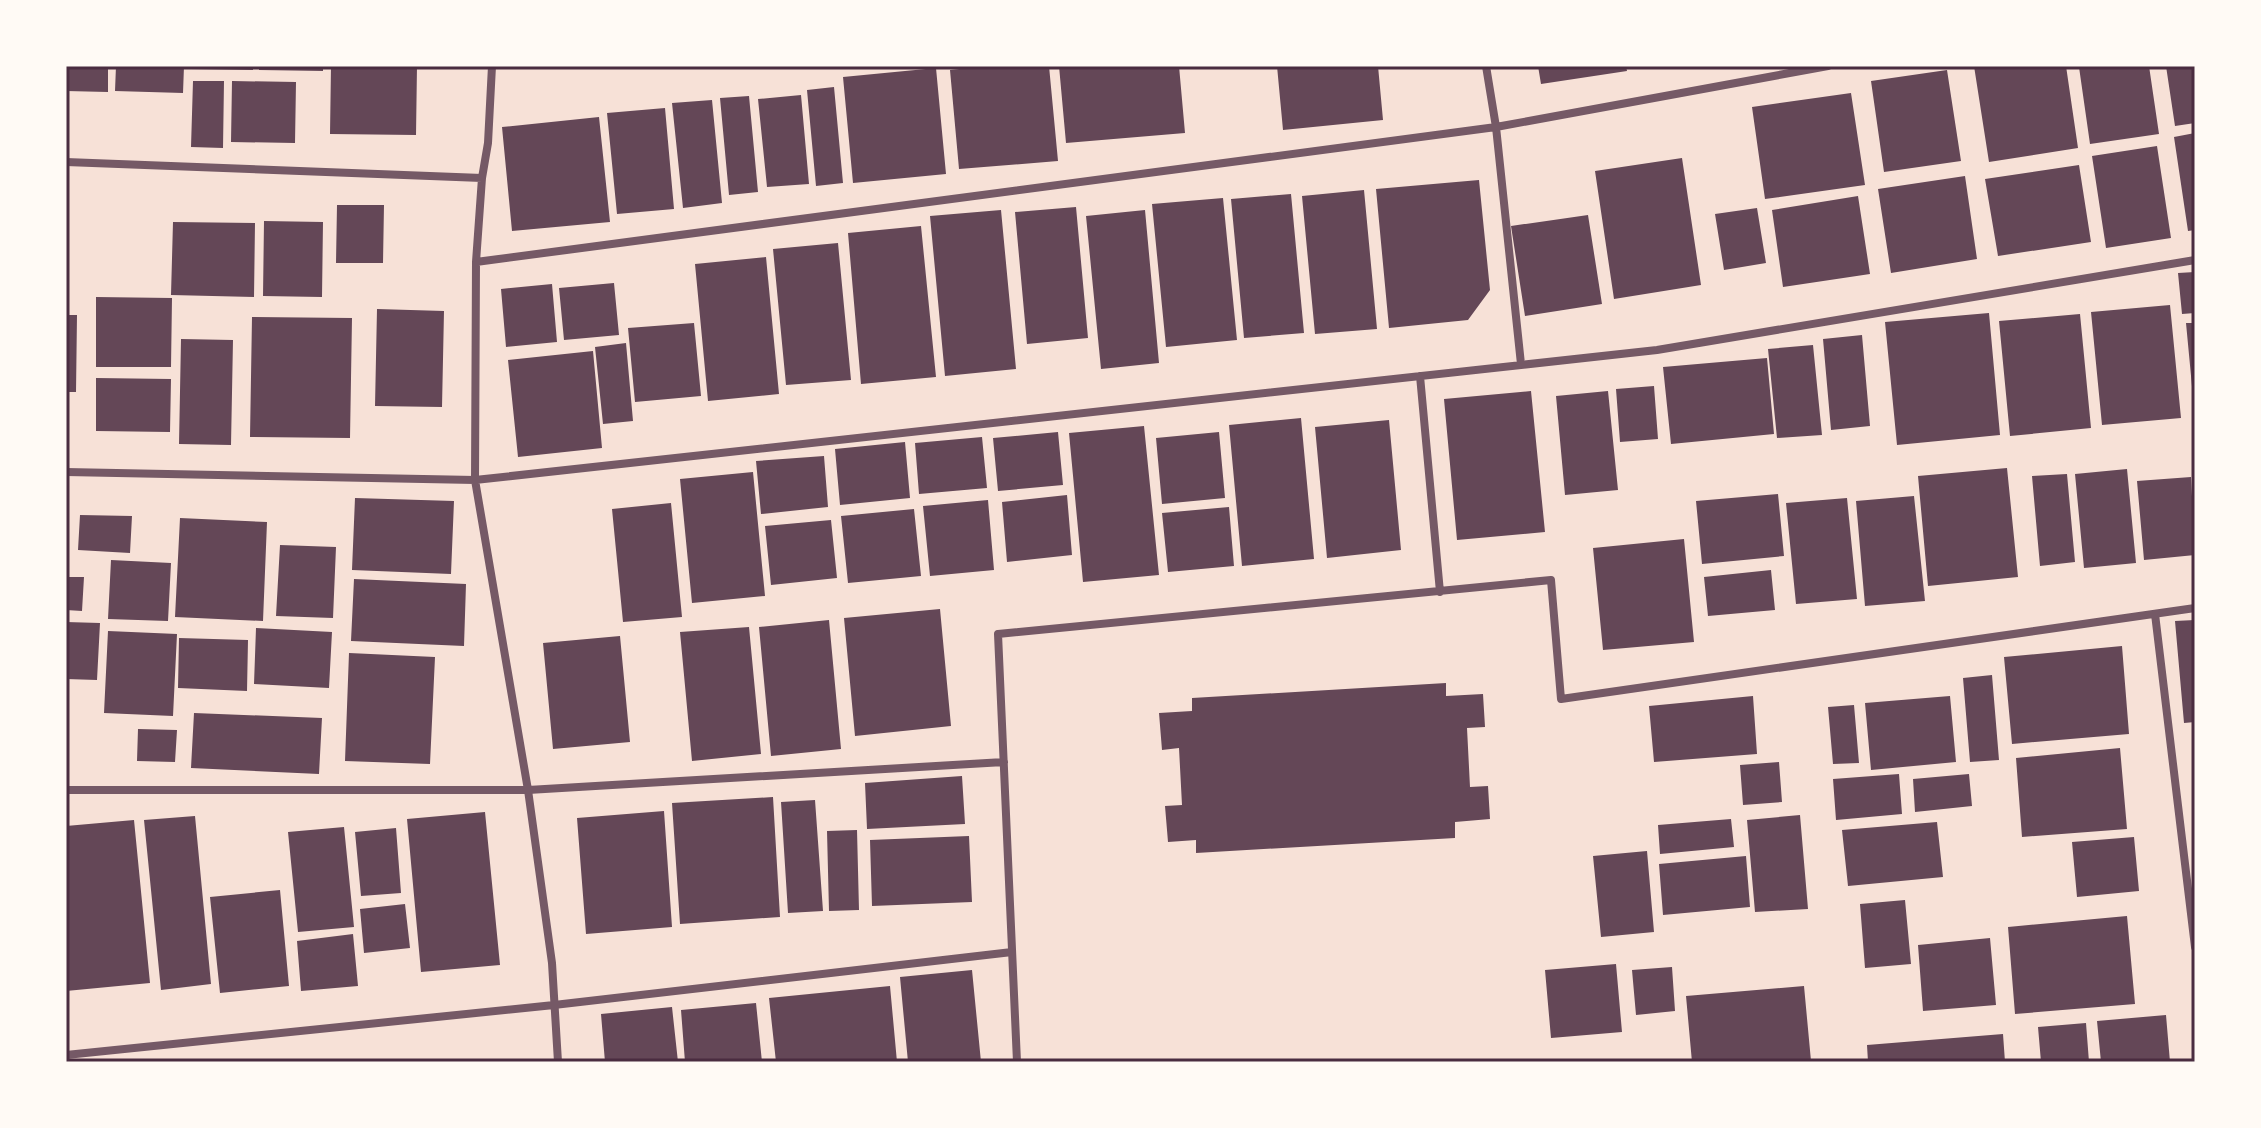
<svg xmlns="http://www.w3.org/2000/svg" width="2261" height="1128" font-family="Helvetica,sans-serif">
	<style>
		.building { fill: #644757 }
		.lines { fill: none; stroke-linecap: round; stroke-linejoin: round }
		.minor { stroke: #755966; stroke-width: 8 }
		.neatline { fill: none; stroke: #4a2c40; stroke-width: 3 }
	</style>
	<rect width="100%" height="100%" fill="#f7e1d7"/>
	<path class="building" d="M66,66H108V92L66,91Z
		M116,66H184L183,93L115,91Z
		M191,66H253V70L191,69Z
		M259,66H323V71L259,70Z
		M331,66H417L416,135L330,134Z
		M987,66H1049L1058,161L959,169L950,70Z
		M1059,66H1179L1185,133L1066,143Z
		M1277,66H1378L1383,120L1283,130Z
		M1538,66H1626L1627,71L1541,84Z
		M1974,66H2066L2078,148L1989,162Z
		M2087,66H2149L2159,134L2090,144L2079,67Z
		M2166,66H2195V123L2175,126Z
		M936,68L946,174L853,183L843,77Z
		M1947,70L1961,161L1884,172L1871,81Z
		M193,81H224L223,148L191,147Z
		M232,81L296,82L295,143L231,142Z
		M834,87L843,183L816,186L807,90Z
		M1851,93L1865,185L1765,199L1752,107Z
		M801,95L809,184L767,187L758,99Z
		M749,96L758,192L729,195L720,98Z
		M712,100L722,203L683,208L672,103Z
		M665,108L674,209L617,214L607,113Z
		M599,117L610,222L512,231L502,127Z
		M2195,133V230L2188,231L2174,137Z
		M2157,146L2171,238L2106,248L2092,156Z
		M1682,158L1701,285L1614,299L1595,171Z
		M2079,165L2091,242L1998,256L1985,179Z
		M1965,176L1977,259L1891,273L1878,189Z
		M1479,180L1490,290L1468,320L1389,328L1376,189Z
		M1364,190L1377,329L1315,334L1302,196Z
		M1291,194L1304,333L1244,338L1231,199Z
		M1858,196L1870,274L1783,287L1772,210Z
		M1223,198L1237,340L1166,347L1152,204Z
		M337,205H384L383,263H336Z
		M1076,207L1088,338L1027,344L1015,212Z
		M1757,208L1766,263L1724,270L1715,214Z
		M1001,210L1016,369L945,376L930,216Z
		M1145,210L1159,363L1101,369L1086,216Z
		M1588,215L1602,304L1525,316L1511,226Z
		M264,221L323,222L322,297L263,296Z
		M173,222L255,223L254,297L171,295Z
		M921,226L936,377L861,384L848,233Z
		M838,243L851,380L786,385L773,249Z
		M766,257L779,394L708,401L695,264Z
		M2195,272V313L2182,314L2178,273Z
		M614,283L619,335L564,340L559,288Z
		M552,284L557,342L506,347L501,289Z
		M96,297L172,298L171,367H96Z
		M2170,305L2181,418L2102,425L2091,312Z
		M377,309L444,311L442,407L375,406Z
		M1989,313L2000,435L1897,445L1885,322Z
		M2080,314L2091,428L2010,436L1999,321Z
		M66,315H77L76,392H66Z
		M252,317L352,318L350,438L250,437Z
		M694,323L701,396L635,402L628,328Z
		M2186,323H2195V397H2193Z
		M1862,335L1870,426L1831,430L1823,339Z
		M181,339L233,340L231,445L179,444Z
		M626,343L633,421L603,424L595,347Z
		M1813,345L1822,435L1777,438L1768,349Z
		M593,351L602,448L518,457L508,360Z
		M1767,358L1774,434L1671,444L1663,367Z
		M96,378L171,379L170,432L96,431Z
		M1654,386L1658,439L1620,442L1616,389Z
		M1531,391L1545,532L1457,540L1444,399Z
		M1608,391L1618,490L1565,495L1556,396Z
		M1301,418L1314,559L1242,566L1229,425Z
		M1389,420L1401,550L1327,558L1315,427Z
		M1144,426L1159,575L1083,582L1069,433Z
		M1058,432L1063,485L998,491L993,438Z
		M1219,432L1225,498L1162,504L1156,438Z
		M982,437L987,488L919,494L915,443Z
		M905,442L910,498L840,505L835,449Z
		M824,456L828,507L761,514L756,461Z
		M2007,468L2018,577L1928,586L1918,476Z
		M2127,469L2136,563L2084,568L2075,474Z
		M753,472L765,596L692,603L680,479Z
		M2067,474L2075,562L2040,566L2032,476Z
		M2191,477L2195,555L2144,560L2137,481Z
		M1778,494L1784,556L1702,564L1696,501Z
		M1067,495L1072,555L1007,562L1002,502Z
		M1914,496L1925,601L1865,606L1856,501Z
		M355,498L454,501L451,574L352,570Z
		M1847,498L1857,599L1796,604L1786,503Z
		M988,500L994,570L930,576L923,506Z
		M671,503L682,617L623,622L612,509Z
		M1229,507L1234,566L1168,572L1162,513Z
		M914,509L921,576L848,583L841,516Z
		M80,515L132,516L130,553L78,550Z
		M180,518L267,522L263,621L175,617Z
		M831,520L837,578L771,585L765,526Z
		M1684,539L1694,642L1603,650L1593,548Z
		M280,545L336,547L333,618L276,616Z
		M111,560L171,563L168,621L108,619Z
		M1771,570L1775,610L1708,616L1704,577Z
		M66,577H84L82,611L66,610Z
		M354,579L466,584L464,646L351,641Z
		M940,609L951,726L855,736L844,618Z
		M829,620L841,749L771,756L759,627Z
		M2195,620V722L2184,723L2175,621Z
		M66,622L100,623L97,680L66,679Z
		M749,627L761,754L692,761L680,632Z
		M256,628L332,632L329,688L254,684Z
		M108,631L177,634L173,716L104,713Z
		M620,636L630,742L553,749L543,643Z
		M179,638L248,640L247,691L178,688Z
		M2122,646L2129,734L2012,744L2004,657Z
		M349,653L435,657L430,764L345,761Z
		M1992,675L1999,760L1970,762L1963,678Z
		M1446,683V696L1483,694L1485,727L1467,728L1470,787L1488,786L1490,819L1455,822V838L1196,853V840L1168,842L1165,806L1182,805L1179,748L1162,750L1159,713L1192,711V698Z
		M1753,696L1757,754L1654,762L1649,706Z
		M1950,696L1956,762L1871,770L1865,703Z
		M1854,705L1859,763L1833,764L1828,707Z
		M194,713L322,718L319,774L191,768Z
		M138,729L177,730L175,762L137,761Z
		M2120,748L2127,829L2022,837L2016,758Z
		M1779,762L1782,802L1743,805L1740,765Z
		M1899,774L1902,814L1836,820L1833,779Z
		M1969,774L1972,806L1915,812L1913,779Z
		M962,776L965,824L867,829L865,783Z
		M773,797L780,917L680,924L672,803Z
		M815,800L823,911L788,913L781,802Z
		M664,811L672,927L586,934L577,818Z
		M485,812L500,965L421,972L407,819Z
		M1800,815L1808,909L1755,912L1747,820Z
		M195,816L211,984L161,990L144,820Z
		M1731,819L1734,847L1660,854L1658,825Z
		M134,820L150,983L66,991V826Z
		M1937,822L1943,877L1848,886L1842,830Z
		M344,827L354,927L298,932L288,832Z
		M396,828L401,893L361,896L355,832Z
		M857,830L859,910L829,911L827,831Z
		M969,836L972,902L872,906L870,840Z
		M2134,837L2139,891L2077,897L2072,842Z
		M1647,851L1654,932L1601,937L1593,856Z
		M1746,856L1750,907L1663,915L1659,864Z
		M280,890L289,986L220,993L210,897Z
		M1905,900L1911,964L1865,968L1860,904Z
		M405,904L410,948L364,953L360,909Z
		M2127,916L2135,1004L2015,1014L2008,927Z
		M353,934L358,986L301,991L297,941Z
		M1990,938L1996,1005L1923,1011L1918,945Z
		M1616,964L1622,1032L1551,1038L1545,970Z
		M1672,967L1675,1011L1636,1015L1632,970Z
		M972,970L981,1062H908L900,977Z
		M890,986L897,1062H776L769,998Z
		M1804,986L1811,1061L1692,1062L1686,996Z
		M756,1003L762,1062H685L681,1010Z
		M672,1007L678,1062H605L601,1014Z
		M2166,1015L2170,1062H2101L2097,1021Z
		M2086,1023L2089,1062H2041L2038,1027Z
		M2003,1034L2005,1062H1868L1867,1045Z"/>
	<g class="lines">
		<path class="minor" d="M492,66L488,143L482,178L476,262L475,480L528,790L552,963L558,1062
			M1486,66L1496,127L1521,364
			M66,162L482,178
			M476,262L1496,127L1828,66
			M1420,376L1440,592
			M66,472L475,480L1657,350L2195,260
			M2155,614L2195,947
			M66,790H528L1004,762
			M66,1055L554,1005L1012,952
			M1017,1062L998,634L1551,580L1561,699L2195,608"/>
	</g>
	<rect width="2261" height="1128" fill="none" stroke="#fffaf5" stroke-width="136"/>
	<rect x="68" y="68" width="2125" height="992" class="neatline"/>
</svg>
